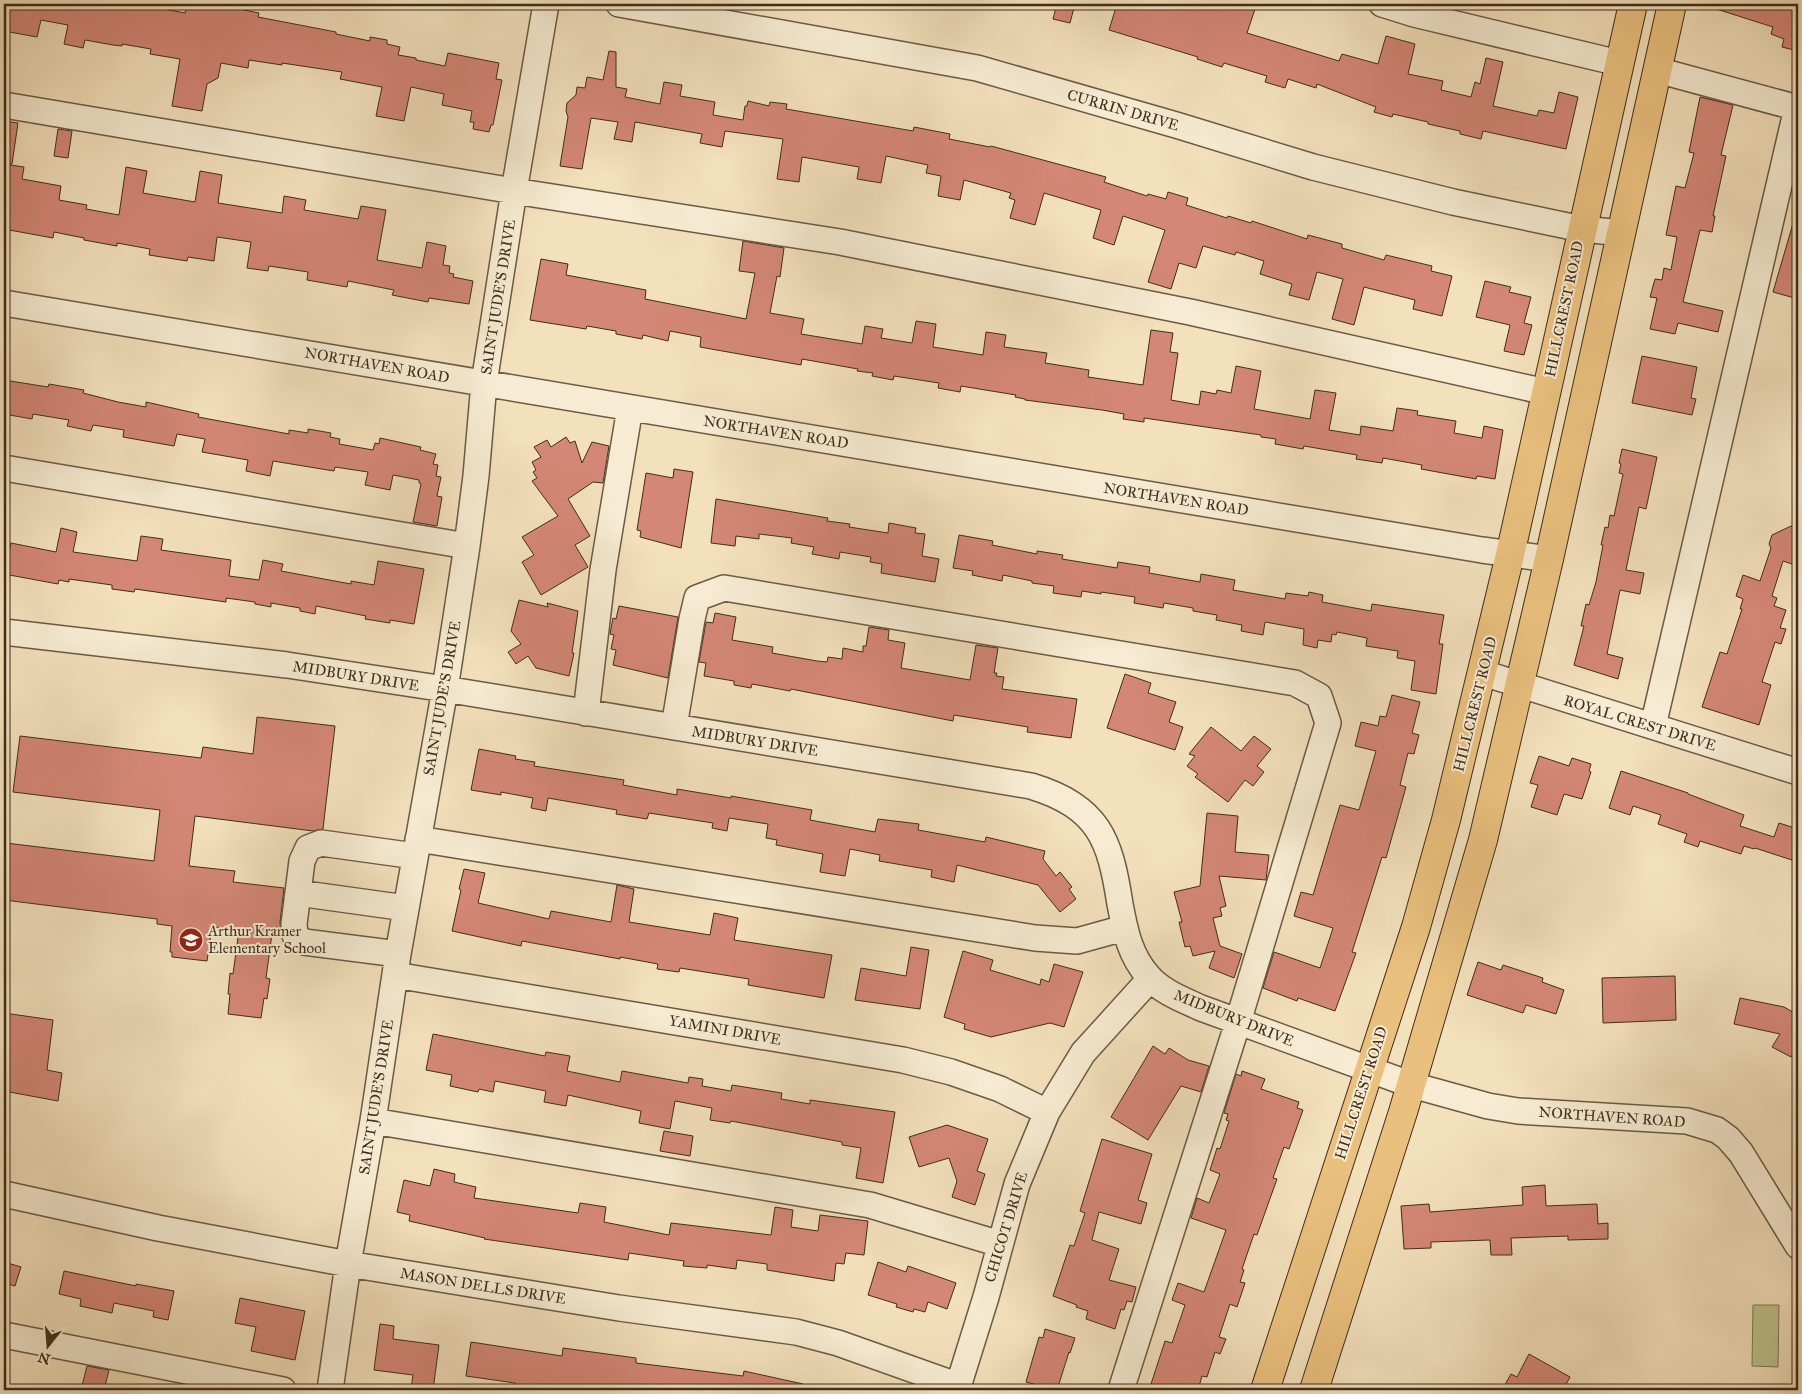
<svg xmlns="http://www.w3.org/2000/svg" width="1802" height="1394" font-family="'IM FELL Great Primer',serif">
  <rect width="100%" height="100%" fill="#f3e1bc"/>
  <filter id="stains"><feTurbulence type="fractalNoise" baseFrequency=".004" numOctaves="4"/><feColorMatrix values="0 0 0 0 .2 0 0 0 0 .09 0 0 0 0 .02 0 0 0 .5 -.17"/></filter>
  <radialGradient id="worn" r=".72"><stop offset=".6" stop-color="#630" stop-opacity="0"/><stop offset="1" stop-color="#630" stop-opacity=".3"/></radialGradient>
  <path fill="#bfc28e" stroke="#7f7855" d="M1753 1305H1779L1778 1367 1752 1366Z"/>
  <path fill="#d48776" stroke="#3f2d1c" d="M4 4H138L185 13 187 4H214L259 13 258 17 336 32V34L370 41V37L387 40V44L400 47 398 55 416 58V60L445 66 448 53 499 63 496 79 502 80 493 125H491L489 132 473 129 474 122H470L472 111 442 105 444 94 411 87 404 121 376 116 382 87 340 79 342 72 282 63V65L249 60 248 68 221 63 218 78 207 84 202 111 172 106 180 59 150 54 151 49 122 44V46L113 45 85 40 83 48 64 44 68 25 41 20 37 37 4 31Z
    M1057 4H1075L1070 23 1053 19Z
    M1117 4H1239L1255 9 1247 33 1339 61 1342 54 1378 64 1386 36 1415 44 1408 74 1443 81 1441 90 1471 97 1475 82 1480 84 1486 58 1503 62 1493 106 1537 116 1539 110 1554 113 1559 92 1578 97 1566 149 1483 131 1481 139 1460 134V131L1428 124V122L1393 114 1392 117 1374 112 1376 107 1317 84 1316 88 1288 79 1285 88 1265 82 1267 76 1224 63 1222 67 1197 59 1198 57 1109 30Z
    M1711 4H1798V51L1782 47 1784 39 1771 34 1773 27 1710 7Z
    M609 51 616 52V87L627 89 625 97 660 104 664 82 682 85 680 96 715 102 713 115 743 120 745 106H747L748 101 769 106 770 102 787 104 786 109 913 131 914 127 950 134 949 139 990 147 991 146 1106 177 1104 182 1147 196 1148 194 1166 199 1168 192 1188 198 1186 205 1227 218 1228 216 1251 223 1252 221 1307 239 1308 235 1342 244V248L1384 260 1386 255 1432 266 1431 271 1452 276 1442 316 1413 309 1415 300 1364 287 1354 325 1332 319 1343 279 1317 272 1309 300 1289 295 1292 284 1260 274 1264 261 1236 252 1235 255 1203 246 1196 268 1179 263 1171 289 1148 282 1165 230 1123 216 1114 245 1093 238 1101 210 1044 193 1035 225 1010 218 1015 200 1009 198 1011 193 964 180 960 200 938 196 941 176 926 173 928 165 886 156 881 183 857 179 859 167 802 157 799 182 777 179 783 139 725 131 722 147 700 143 702 134 635 122 632 142 614 139 618 122 591 118 582 169 560 166 568 117 566 111 567 103 576 95 577 87 585 88 587 77 603 80Z
    M1700 97 1733 105 1721 155 1726 156 1713 216H1715L1712 232 1700 230 1683 302 1723 311 1718 332 1678 323 1675 334 1650 329 1657 298 1650 297 1655 279 1662 280 1664 268 1671 270 1677 237 1666 235 1676 186 1685 188 1694 153 1689 152Z
    M4 121 18 123 12 164H4Z
    M58 129 72 131 68 158 54 156Z
    M4 164 24 167 22 179 61 186 59 200 87 205 86 209 119 215 126 167 147 171 143 193 195 202 200 171 222 175 218 203 282 213 284 196 306 200 304 210 358 219 361 206 386 210 377 260 422 268 427 242 446 246 443 265 450 266 449 273 454 274 453 277 473 281 469 304 429 298 428 302 392 295 394 290 348 281 347 287 307 280 308 272 269 266 268 271 247 268 251 242 217 237 214 261 188 257 187 261 149 255 150 249 117 243V246L84 240V238L54 232 53 238 4 229Z
    M1794 220 1798 221V299L1773 292Z
    M743 241 784 248 780 277 777 276 770 313 804 319 801 334 862 344 865 326 883 329 881 338 912 343 916 321 936 324 933 347 983 355 986 332 1006 335 1004 347 1047 353 1045 363 1089 370 1088 377 1143 385 1151 330 1173 333 1170 352 1178 353 1171 400 1199 405 1201 391 1216 394 1217 390 1231 393 1236 366 1261 371 1254 409 1310 419 1315 390 1336 393 1329 430 1360 435 1361 426 1393 431 1397 408 1418 411 1417 415 1456 421 1454 433 1482 438 1484 426 1503 430 1495 479 1477 476 1476 479 1421 469 1422 465 1383 458 1382 463 1356 459 1357 455 1304 446 1303 449 1275 444 1276 439 1261 437V435L1144 418V422L1123 419 1124 414 1102 410 1025 400V399L1015 397 1016 395 961 386 960 392 938 388 939 383 894 376 893 380 872 376 873 373 857 371 858 369 802 359 801 365 700 347 701 337 670 331 668 341 643 335 642 339 616 334V331L587 326 586 329 530 320 541 259 568 264 566 275 646 290 645 299 746 319 755 273 739 271Z
    M1485 281 1511 287 1509 292 1531 297 1524 323 1532 325 1524 355 1504 351 1510 325 1476 317Z
    M1642 356 1697 367 1691 398 1696 399 1692 415 1632 403Z
    M4 380 48 387 49 384 84 390 83 393 118 402 146 407V402L199 414 198 417 289 434V430L308 433V429L331 433 330 437 340 439 339 444 373 450 375 443 379 444 380 438 421 447 420 450 436 454 433 464 438 465 436 476 441 477 437 496 442 497 437 526 413 522 421 484 419 483V480L393 475 390 490 365 485 368 472 335 467 334 471 273 461 270 476 246 471 248 460 202 452 205 439 177 434 174 446 123 437 124 430 93 425 91 431 67 426 69 420 33 414 32 419 4 414Z
    M566 437 570 443 575 441 582 463 592 442 609 446 603 483 593 482 568 499 590 536 575 545 588 567 541 595 522 562 534 555 522 537 558 516 532 481 537 478 533 472 536 470 532 462 541 457 534 447 547 440 551 447Z
    M1622 449 1657 457 1646 509 1639 507 1626 570 1644 573 1640 594 1620 590 1607 654 1623 658 1618 679 1574 665 1584 626H1581L1586 604 1589 605 1596 582 1603 545H1601L1605 527 1608 528 1610 515 1614 516 1623 474 1619 473 1621 464 1619 463Z
    M674 469 693 472 681 548 640 537 641 531 637 530 646 473 673 478Z
    M716 499 828 518 827 521 850 524 849 527 888 533 889 523 916 528 915 533 925 534 922 556 939 559 935 582 881 573 882 564 870 562 871 557 840 552 839 559 812 554 814 547 791 543 792 538 759 534V539L736 536 735 546 711 543Z
    M1791 526 1798 529V566L1783 561 1772 596 1777 598 1774 606 1786 610 1780 628 1786 629 1781 644 1775 642 1762 682 1771 685 1759 725 1702 707 1720 652 1727 654 1742 609H1740L1743 599 1736 596 1743 575 1760 581 1771 548 1769 544 1772 535Z
    M61 528 77 532 73 552 137 561 141 536 163 539 161 550 231 560 229 576 259 580 263 560 283 564 281 571 351 584V581L374 585 378 561 424 569 414 624 390 620V623L365 619 366 616 316 606 315 614 300 611V608L271 603V607L255 604V602L226 598V602L135 589 134 592 112 589V585L69 579V582L59 580 58 584 4 574 11 543 56 552Z
    M959 535 993 541 992 545 1037 554V551L1063 555 1062 559 1117 568 1118 562 1150 567 1149 573 1200 582 1201 574 1235 580 1233 590 1285 599 1286 593 1308 596 1309 592 1323 595 1322 602 1371 611 1372 604 1444 615 1439 644H1443L1436 694 1411 690 1415 661 1397 658 1398 651 1366 646 1367 638 1337 632 1336 635 1332 634 1331 642 1318 640 1317 648 1303 645 1304 629 1265 622 1263 635 1241 631 1242 625 1216 620 1217 615 1193 611V608L1164 603 1163 608 1134 603 1135 597 1101 592V594L1082 591 1081 597 1053 593 1054 586 1032 583V581L1003 575 1002 581 972 575 973 571 953 568Z
    M519 600 548 607 547 603 578 611 572 653H574L569 676 536 668 528 656 516 664 508 652 521 644 511 631Z
    M619 606 678 617 668 678 613 665 616 650 611 649 614 635 610 634 613 618 616 619Z
    M715 613 736 617 732 640 773 647 772 653 817 661 827 662 828 657 842 659 843 648 863 652V646H866L869 627 889 630 888 640 905 643 901 668 970 680 976 645 998 648 994 673H997L996 676 1004 677 1002 689 1077 699 1071 738 1027 732 1028 727 954 715 953 721 791 689 790 691 752 684 751 688 734 685V681L704 676 706 663 699 662 706 622 713 623Z
    M1125 674 1151 683 1148 693 1176 702 1169 722 1183 727 1175 750 1107 728Z
    M1392 695 1420 702 1412 733 1419 735 1414 754 1408 753 1400 785 1406 787 1386 858 1382 857 1352 952 1356 953 1335 1011 1298 998 1297 1001 1263 988 1274 952 1320 968 1333 928 1294 916 1301 892 1313 895 1340 805 1359 810 1376 751 1355 746 1361 722 1378 726 1380 716 1386 717Z
    M257 717 335 726 323 829 313 831 195 816 189 866 235 871 233 882 284 888 280 922 281 935 272 934 266 978 270 979 267 999 264 998 261 1018 228 1014 230 994H228L230 973 233 974 239 930 212 927 207 961 172 957V952H170L172 926 157 924V919L4 900V862L6 843 154 861 160 810 13 792 20 736 201 758 203 747 253 754Z
    M1211 727 1241 751 1254 736 1271 749 1257 766 1264 772 1253 786 1245 780 1228 802 1195 777 1198 774 1187 766 1195 756 1189 754Z
    M479 749 516 756 515 759 535 762 534 766 624 780 623 785 677 795V789L731 798V796L812 810 810 820 875 832 878 819 919 824 918 830 985 842 986 837 1045 851 1043 859 1056 876 1060 872 1072 887 1069 889 1076 899 1060 912 1038 885 957 865 954 882 931 877 932 870 879 861 880 855 850 849 845 876 820 872 823 854 776 845 777 840 766 838 768 824 729 818 727 831 712 828 713 823 649 813 647 819 616 814 617 810 548 798 546 811 531 808 533 798 501 792V795L471 790Z
    M1539 756 1569 766 1572 758 1591 764 1589 771 1591 772 1582 799 1564 794 1557 815 1531 807 1538 785 1530 783Z
    M1621 771 1688 793V794L1744 815 1740 826 1774 837 1779 823 1798 829V862L1755 848 1754 849 1744 846 1741 854 1700 841 1698 847 1684 842 1687 834 1658 824 1661 815 1633 806 1630 815 1609 808Z
    M1207 813 1238 816 1235 852 1269 855 1266 880 1219 876 1226 906 1220 908 1222 916 1213 918 1220 946 1242 954 1234 978 1209 968 1215 951 1193 956 1190 946 1185 947 1179 922H1182L1174 892 1200 886Z
    M464 869 485 873 478 903 549 919 551 911 611 922 617 885 634 889 629 922 710 935 714 913 738 918 734 940 832 955 824 998 748 985 749 979 680 968 679 972 657 969 658 964 620 957V959L522 941 521 946 452 931 461 890 459 889Z
    M911 947 929 950 920 1009 855 1000 861 968 906 976Z
    M963 951 993 960 990 970 1040 985 1041 979 1049 982 1054 964 1083 972 1064 1027 1050 1023 991 1037 964 1029 965 1024 944 1017Z
    M1478 962 1501 970 1503 965 1543 978 1542 982 1564 990 1556 1014 1526 1005 1523 1013 1467 995Z
    M1675 976 1676 1020 1603 1023 1602 978Z
    M1740 998 1784 1007 1798 1015V1058L1792 1055 1791 1057 1772 1047 1780 1034 1734 1024Z
    M4 1013 53 1020 47 1070 62 1073 58 1101 4 1091Z
    M433 1034 545 1056 546 1052 570 1056 567 1071 620 1082 622 1071 688 1083 689 1077 703 1079 702 1086 731 1091 732 1085 782 1093 781 1099 810 1104V1100L895 1112 883 1183 856 1178 861 1148 842 1145V1142L731 1121 730 1123 710 1120 712 1108 675 1101 670 1129 639 1123 641 1111 568 1095 566 1106 544 1102 546 1091 495 1081 493 1092 479 1089 478 1092 450 1086 452 1075 426 1070Z
    M1153 1046 1165 1054 1169 1048 1188 1060 1209 1066 1201 1092 1181 1086 1148 1140 1111 1117Z
    M1242 1071 1265 1079 1261 1089 1299 1102 1297 1108 1303 1110 1289 1149 1284 1147 1273 1178 1277 1179 1257 1235 1254 1234 1242 1269 1244 1270 1240 1282 1245 1283 1237 1307 1230 1304 1219 1337 1226 1339 1220 1354 1215 1352 1207 1377 1202 1376 1198 1390H1170L1151 1384 1165 1341 1172 1343 1185 1305 1172 1300 1178 1283 1204 1292 1226 1230 1191 1218 1197 1198 1209 1203 1220 1174 1210 1170 1217 1148 1220 1149 1229 1121 1226 1120 1228 1114 1224 1113 1236 1074 1241 1076Z
    M947 1125 988 1139 977 1171 985 1174 975 1205 952 1197 957 1181 949 1158 919 1167 909 1137Z
    M664 1131 693 1136 690 1156 660 1151Z
    M1102 1139 1152 1154 1138 1200 1147 1203 1141 1224 1099 1212 1092 1240 1119 1249 1109 1280 1136 1287 1132 1302 1127 1301 1124 1310 1121 1309 1115 1329 1086 1319 1088 1311 1076 1307 1077 1305 1053 1296 1070 1245 1074 1246 1085 1213 1080 1211Z
    M434 1169 455 1174 454 1182 476 1187 474 1198 578 1213 580 1203 606 1207 604 1222 669 1235 671 1223 771 1235 775 1207 793 1210 791 1227 818 1231 820 1215 868 1221 864 1255 846 1253 844 1264 836 1263 834 1281 767 1270V1264L737 1260 736 1269 707 1265V1268L683 1266 684 1261 629 1253 628 1260 484 1239 485 1238 409 1221 410 1215 397 1212 404 1180 430 1186Z
    M1545 1185 1546 1206 1597 1204 1598 1224 1608 1223V1239L1568 1240V1236L1511 1238 1512 1255H1491L1490 1240 1431 1242V1248L1404 1249 1401 1206 1429 1204 1430 1212 1523 1205 1522 1187Z
    M4 1262 21 1267 15 1286 4 1283Z
    M878 1262 906 1272 908 1266 956 1283 947 1309 928 1302 925 1312 914 1309 913 1312 896 1307 897 1304 868 1295Z
    M64 1271 136 1286V1284L174 1291 168 1320 153 1317 154 1311 114 1303 112 1313 80 1306 81 1299 59 1294Z
    M240 1298 305 1311 295 1360 251 1351 256 1327 235 1323Z
    M380 1324 394 1326 393 1339 439 1345 433 1390 411 1389 413 1375 374 1370Z
    M1045 1329 1075 1338 1070 1353 1069 1352 1057 1390 1026 1382 1039 1337 1043 1338Z
    M471 1342 562 1356 563 1348 636 1358V1363L743 1376 744 1371 803 1384 802 1390H514L515 1383 466 1376Z
    M1529 1354 1570 1377 1563 1390H1502L1511 1374 1517 1377Z
    M87 1366 109 1370 104 1390H81Z"/>
  <g fill="none" stroke-linecap="round" stroke-linejoin="round">
    <defs>
      <path id="minor" d="M619 4 977 68 1176 125 1313 167 1453 202 1582 229 1622 233
        M1382 4 1414 14 1619 63
        M1657 70 1798 108
        M4 105 514 191 840 242 1190 312 1546 392
        M4 303 1482 550 1549 559
        M4 468 467 546
        M4 632 287 665 445 689 1031 786C1099 807 1110 839 1120 904 1125 931 1130 956 1149 977 1162 992 1184 1000 1201 1008L1412 1085 1488 1106 1518 1111 1687 1121 1717 1130 1728 1138 1741 1153 1798 1246
        M1483 673 1798 772
        M586 713 603 570 630 408
        M1653 726 1797 108
        M674 727 692 619 697 598 724 588 1295 683 1319 696 1328 723 1238 1022 1121 1390
        M418 839 1035 938 1077 941 1124 928
        M298 893 406 908
        M398 954 304 942 295 935 294 924 302 861 308 848 321 843 415 856
        M395 975 903 1060 951 1072 1000 1089 1047 1112
        M373 1121 870 1205 1000 1244
        M4 1194 158 1228 348 1264 619 1308 796 1332 838 1343 959 1386
        M4 1335 283 1390
        M330 1390 348 1264 373 1121 398 954 445 689 467 546 476 476 484 383 514 191 546 4
        M957 1390 986 1297 1017 1184 1047 1112 1083 1053 1150 979"/>
      <path id="major" d="M1265 1390 1416 927 1446 820 1510 555 1633 4
        M1314 1390 1403 1112 1483 840 1549 559 1672 4"/>
    </defs>
    <use href="#minor" stroke="#6c5a44" stroke-width="28"/>
    <use href="#major" stroke="#3f2d1c" stroke-width="30"/>
    <use href="#minor" stroke="#f7ecd3" stroke-width="25"/>
    <use href="#major" stroke="#eac07e" stroke-width="28"/>
  </g>
  <defs>
    <symbol id="school-disc" viewBox="-11 -11 22 22"><circle r="9.5" fill="#8f2418" stroke="#f7ecd3"/><path d="M0-5L7-2L0 1L-7-2ZM-4 1L0 2.5L4 1V4Q0 6-4 4Z" fill="#fff"/></symbol>
  </defs>
  <g fill-rule="evenodd">
    <use href="#school-disc" x="177" y="926" width="28" height="28"/>
  </g>
  <g text-anchor="middle" dominant-baseline="central" stroke-width="4" stroke-linejoin="round" paint-order="stroke">
    <g font-size="15" fill="#3f2d1c" stroke="#f7ecd3">
      <text transform="translate(1123 110) rotate(16)">CURRIN DRIVE</text>
      <text transform="translate(498 297) rotate(-81)">SAINT JUDE'S DRIVE</text>
      <text transform="translate(1564 309) rotate(-78)">HILLCREST ROAD</text>
      <text transform="translate(377 365) rotate(10)">NORTHAVEN ROAD</text>
      <text transform="translate(776 432) rotate(9)">NORTHAVEN ROAD</text>
      <text transform="translate(1176 499) rotate(9)">NORTHAVEN ROAD</text>
      <text transform="translate(356 676) rotate(9)">MIDBURY DRIVE</text>
      <text transform="translate(442 698) rotate(-80)">SAINT JUDE'S DRIVE</text>
      <text transform="translate(1475 704) rotate(-76)">HILLCREST ROAD</text>
      <text transform="translate(1640 723) rotate(17)">ROYAL CREST DRIVE</text>
      <text transform="translate(755 741) rotate(9)">MIDBURY DRIVE</text>
      <text transform="translate(1234 1018) rotate(22)">MIDBURY DRIVE</text>
      <text transform="translate(725 1030) rotate(10)">YAMINI DRIVE</text>
      <text transform="translate(1361 1093) rotate(-72)">HILLCREST ROAD</text>
      <text transform="translate(376 1097) rotate(-81)">SAINT JUDE'S DRIVE</text>
      <text transform="translate(1612 1117) rotate(4)">NORTHAVEN ROAD</text>
      <text transform="translate(1006 1227) rotate(-73)">CHICOT DRIVE</text>
      <text transform="translate(483 1286) rotate(9)">MASON DELLS DRIVE</text>
    </g>
    <g font-size="15" fill="#3f2d1c" stroke="#f7ecd3" text-anchor="start">
      <text x="208" y="931">Arthur Kramer<tspan x="208" dy="17">Elementary School</tspan></text>
    </g>
  </g>
  <rect width="1802" height="1394" fill="none" stroke="#f3e1bc" stroke-width="20"/>
  <rect x="5" y="5" width="1792" height="1384" fill="none" stroke="#3f2d1c" stroke-width="2.5"/>
  <rect x="10" y="10" width="1782" height="1374" fill="none" stroke="#3f2d1c"/>
  <g transform="translate(48 1346) rotate(197)" stroke="#f7ecd3" stroke-width="4" paint-order="stroke">
  <path d="M0-4L9 19L0 12L-9 19Z" fill="#3f2d1c"/>
  <text y="-8" font-size="14" font-weight="bold" text-anchor="middle" fill="#3f2d1c">N</text>
  </g>
  <rect width="100%" height="100%" filter="url(#stains)"/>
  <rect width="100%" height="100%" fill="url(#worn)"/>
</svg>
